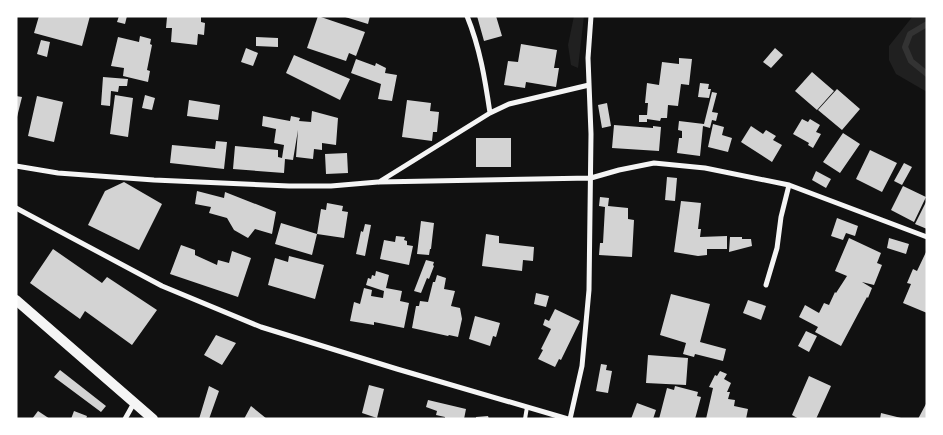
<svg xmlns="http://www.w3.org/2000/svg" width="943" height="435" font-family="'Titillium Web',sans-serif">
  <rect width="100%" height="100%" fill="#111"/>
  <path fill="#202020" d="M574 16H584L578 68 571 65 568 45Z
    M913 16H927V92L896 74 889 60V46Z"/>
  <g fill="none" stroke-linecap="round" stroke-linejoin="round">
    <path stroke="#333" stroke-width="6" d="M927 24 910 34 905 47 911 61 927 74"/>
  </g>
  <path fill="#d3d3d3" d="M39 16H90L82 46 34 33Z
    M119 16H127L125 24 117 22Z
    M172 16H201V22L205 23 204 35 198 34 197 45 171 42 172 28H166L167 17Z
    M318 16 365 32 356 56 349 53 346 61 307 48Z
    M342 16H370L368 24Z
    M477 16H496L502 36 484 41Z
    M140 36 151 39 150 44 152 45 147 70 150 71 148 82 123 76 124 68 111 66 118 37 139 42Z
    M256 37 278 38V47L256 46Z
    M41 40 50 42 47 57 37 54Z
    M521 44 557 50 554 68H559L556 87 526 82 525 88 504 85 508 61 518 62Z
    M246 48 258 53 253 66 241 62Z
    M775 48 783 55 771 68 763 62Z
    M294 55 350 79 340 100 286 73Z
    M679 58 692 59 689 85 681 84 678 106 668 105 667 118H661L660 121 647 119V122H639V115H647L648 103H645L647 83 659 85 662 62 679 64Z
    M356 59 375 66 376 63 386 68 385 73 397 75 392 101 378 99 381 84 351 73Z
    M812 72 834 91 817 110 795 91Z
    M103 77 128 79 127 86H119L118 92 111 91 110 106 101 105Z
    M700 83 709 84 708 89H711L709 98 698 97Z
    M837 89 860 109 842 130 818 110Z
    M712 92 717 93 712 112 718 113 716 121 712 120 710 128 703 126 700 156 677 153 679 138H682V131L678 130 679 121 704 124Z
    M115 95 133 98 128 137 110 134Z
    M145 95 155 98 152 110 142 108Z
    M16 96 22 97 17 117H16Z
    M37 96 63 102 54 142 28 136Z
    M189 100 220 105 218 120 187 116Z
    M407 100 431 103 430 111 439 112 437 132H433L432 141 402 137Z
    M607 103 611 126 602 128 598 105Z
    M312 111 338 118 336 145 322 143V150L314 149 313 159 296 157 298 130 293 160 285 159 284 173 233 169 235 146 278 150V157L282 158 284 145 274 143 276 129 262 126 263 116 290 121 291 116 300 118 299 121 311 122Z
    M802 119 808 122 810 119 820 125 816 132 821 134 813 148 808 145 809 143 793 134Z
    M713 124 724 127 722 135 732 138 728 152 708 147Z
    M614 125 653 128V126L661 127 659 151 612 148Z
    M751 126 763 134 766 130 776 136 773 140 782 145 772 162 741 142Z
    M843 133 860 144 840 173 823 162Z
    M476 138H511V167H476Z
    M216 141 227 142 224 169 170 163 172 145 215 149Z
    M870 150 897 163 882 192 856 179Z
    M347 153 348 173 326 174 325 154Z
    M904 163 912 167 902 185 894 181Z
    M816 171 831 179 826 188 812 180Z
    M667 177 677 178 675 201 665 200Z
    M124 182 162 204 139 250 88 225 105 191Z
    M903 186 926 197 914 222 891 210Z
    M197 191 224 198 225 192 276 212 272 234 255 229 248 238 234 230 227 218 209 213 211 207 195 204Z
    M600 197 609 198 608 206 628 208V219L634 220 632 257 599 255 600 243H603L605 207 599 206Z
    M927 200V229L915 224Z
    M681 201 701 203 698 229H701L700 237 727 236V249H707V255L698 256 674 252Z
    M327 203 343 206 342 211 348 212 344 238 317 234 321 209 326 210Z
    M837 218 858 226 855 236 846 233 843 240 831 236Z
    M421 221 434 223 431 249H430L429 255 417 254Z
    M281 223 317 234 312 255 275 244Z
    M365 224 371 225 365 256 356 254 361 231 363 232Z
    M486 234 499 236V243L534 247 533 261 523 260 522 271 482 266Z
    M396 236 405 237 404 240 407 241V245L413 246 409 265 380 259 384 240 395 242Z
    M730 237H742V239H751L752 246 729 252Z
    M849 238 881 253 877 263 882 265 874 285 862 282 872 288 868 298 867 297 841 346 815 332 818 327 799 317 805 305 819 313 824 303 829 305 835 292 836 293 847 276 835 271Z
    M889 238 909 244 906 254 887 248Z
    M181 245 195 250V255L217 265 218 260 229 263 232 251 251 258 238 297 170 274Z
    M53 249 102 283 107 277 157 310 132 345 85 311 80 319 30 283Z
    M927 250V313L903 303 911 284 907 283 913 269 917 271Z
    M289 256 324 265 315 299 268 285 275 258 288 262Z
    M426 260 434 262 433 265 434 266 429 279 427 278 421 293 414 291Z
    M376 271 389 275 386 288 402 291 400 301 409 303 404 328 374 322V325L350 321 354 302 360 304 364 288 372 290 371 296 383 298 384 291 366 285 368 278 371 279 372 275 375 276Z
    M437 275 446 278 444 289 455 291 451 306 460 308 462 319 458 337 449 335 448 336 412 328 416 306H419L420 301 428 302 433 282H435Z
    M536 293 549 296 546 307 534 304Z
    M671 294 710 304 700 342 726 349 723 361 695 354 694 357 683 354 686 343 660 335Z
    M748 300 766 306 761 320 743 313Z
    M555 309 580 321 561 360 559 359 555 367 538 359 543 350 541 349 551 329 543 325 545 319 549 321Z
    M475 316 500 323 496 337 493 336 490 346 469 339Z
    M806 331 817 336 809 352 798 346Z
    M216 335 236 343 222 365 204 355Z
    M648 355 688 358 686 385 646 383Z
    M601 364 607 365 606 370 612 371 608 393 596 391Z
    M60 370 106 406 101 412 54 377Z
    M720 371 727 374 724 379 731 383 727 392H730L728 399 735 400 734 406 748 409 746 419H706L713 388 709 387 715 375 717 376Z
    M809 376 831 386 816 419H799L792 415Z
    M369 385 384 389 377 418 362 413Z
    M209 386 219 391 209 419H199Z
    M675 386 698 392 697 396 701 397 695 419H659L667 388 674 390Z
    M428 400 466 409 464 419H445V417L436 415 437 411 426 407Z
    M927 402V419H918Z
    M637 403 656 410 653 419H631Z
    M251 406 267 419H244Z
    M38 411 50 419H32Z
    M74 411 87 416 86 419H71Z
    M881 413 901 418V419H880Z
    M488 416 489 419H476V417Z"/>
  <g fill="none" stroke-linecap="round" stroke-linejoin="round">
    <path stroke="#f5f5f5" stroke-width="4" d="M525 419 527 407"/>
    <path stroke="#f5f5f5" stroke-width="5" d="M467 16C480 48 485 79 490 113
      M16 166 58 173 154 180 289 186H331L378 182 591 178 619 170 654 163 705 168 789 185 927 237
      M379 182 490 113 509 104 589 85
      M16 208 162 286 261 327 397 369 568 419
      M766 285 777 248 781 217 789 185
      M125 419 134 403
      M570 419 582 366 589 290 591 134 588 58 591 16"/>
    <path stroke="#f5f5f5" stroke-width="10" d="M16 300 153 419"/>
  </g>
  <rect width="943" height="435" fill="none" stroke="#ffffff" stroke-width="35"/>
</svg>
